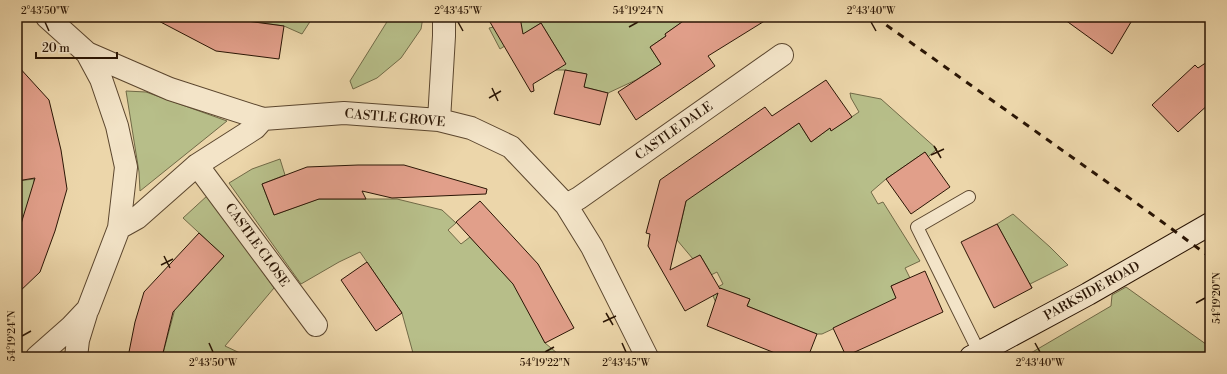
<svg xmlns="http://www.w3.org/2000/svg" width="1227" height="374" font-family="'Libre Bodoni',serif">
  <rect width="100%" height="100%" fill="#ecd6aa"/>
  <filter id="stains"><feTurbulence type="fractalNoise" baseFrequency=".005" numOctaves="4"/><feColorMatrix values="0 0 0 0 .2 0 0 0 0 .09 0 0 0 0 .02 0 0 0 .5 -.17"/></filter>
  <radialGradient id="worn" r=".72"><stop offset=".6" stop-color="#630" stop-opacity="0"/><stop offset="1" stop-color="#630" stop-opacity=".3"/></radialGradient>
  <path fill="#b7be89" stroke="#716a47" d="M227 17H313L302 34 284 26 233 19Z
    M390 17H423L421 29 401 58 377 78 353 89 350 81Z
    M520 17H711L700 23 684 21 665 34 666 36 650 47 661 64 636 80 608 93 584 87 586 74 565 70H556L563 59 541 23 500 49 489 28 509 24Z
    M126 91 146 92 227 121 140 191 139 172Z
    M850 93 881 99 937 149 928 157 925 152 886 179 871 192 878 204 883 202 920 261 905 268 910 278 891 286 897 299 822 334H817L747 306 750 299 733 293 716 303 711 291 723 284 717 272 703 279 709 270 700 255 693 259 677 240 687 197 706 187 799 123 811 142 830 128 832 130 859 112 851 98Z
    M280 159 285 175 262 184 274 215 318 199H397L442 210 456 223 448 230 461 244 470 237 517 288 545 343 557 353 555 357H407L413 353 402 313 360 252 339 262 301 284 229 183 252 169Z
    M17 175 18 181 34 179V189L17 239Z
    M208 195 274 288 225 346 240 353 243 357H162L176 305 187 297 224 256 183 218Z
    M1013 214 1050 247 1068 265 1030 284 1032 288 997 224Z
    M1126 287 1210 347V357H1024L1111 306 1112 295Z"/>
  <path fill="#e19f8a" stroke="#2b1605" d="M151 17H217L284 26 279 59 216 51Z
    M487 17H520L523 34 541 23 566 64 533 84 534 91 531 92Z
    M689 17H771L708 56 715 66 636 120 618 92 661 64 650 47 666 36 665 34Z
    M1061 17H1134L1112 54Z
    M1210 60V103L1178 132 1152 105 1195 65 1198 68Z
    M17 65 49 100 61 150 67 189 55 231 40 272 17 294V237L35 178 17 181Z
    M565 70 587 74 584 87 608 93 600 125 554 114Z
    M826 80 852 117 831 131 830 128 811 142 799 123 686 201 670 270 700 255 720 289V288L750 299 747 306 817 334 808 357H785L707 326 718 293 685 311 648 246 650 234 646 233 660 180 765 107 772 116Z
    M925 152 950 187 911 214 886 179Z
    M358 165H404L487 189 486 194 392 198 362 191 366 199H319L274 215 262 184 307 167Z
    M480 201 538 264 574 328 545 343 513 284 456 222Z
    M997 224 1032 288 994 308 961 242Z
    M199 233 224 256 173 312 162 357H128L135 322 144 292Z
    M367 262 402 313 376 331 341 280Z
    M925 271 943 312 846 356 833 328 896 298 891 286Z"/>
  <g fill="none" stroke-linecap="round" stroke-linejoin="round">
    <defs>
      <path id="lane" d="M969 197 917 227 979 352"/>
      <path id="street" d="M47 17 87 53 170 89 263 119 344 113 439 120 471 128 511 147 566 205 592 247 647 357
        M439 120 444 36V17
        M197 165 316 325
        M566 205 579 198 782 55
        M119 228 137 218 197 165 255 128 263 119
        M37 357 71 327 88 309 119 228 126 167 117 126 101 79 87 53
        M76 357 78 340 86 314"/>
      <path id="secondary" d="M971 357 1088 294 1210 224"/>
    </defs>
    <use href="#lane" stroke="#5b462e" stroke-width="14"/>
    <use href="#street" stroke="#5b462e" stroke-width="24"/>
    <use href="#secondary" stroke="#2b1605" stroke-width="24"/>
    <use href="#lane" stroke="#f3e4c8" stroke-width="12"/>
    <use href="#street" stroke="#f3e4c8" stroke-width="22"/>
    <use href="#secondary" stroke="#f3e4c8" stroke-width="22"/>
    <path stroke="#2b1605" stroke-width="3" stroke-dasharray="7 7" stroke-linecap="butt" d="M875 17 1135 202 1210 257"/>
  </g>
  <path fill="none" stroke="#2b1605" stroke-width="1.5" d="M45 22 49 31M458 22 463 31M871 22 876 31M629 27 638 22M492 88 498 101M489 98 501 91M934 146 941 158M931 155 944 149M164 256 170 268M161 265 173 259M1196 303 1205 298M606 313 613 325M603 322 616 316M22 336 31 331M209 343 213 352M622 343 626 352M1035 343 1040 352M545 352 554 347"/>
  <g text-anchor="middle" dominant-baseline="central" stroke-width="3.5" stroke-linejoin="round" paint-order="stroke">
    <g font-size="13" fill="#2b1605" stroke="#f3e4c8">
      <text transform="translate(395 118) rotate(5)">CASTLE GROVE</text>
      <text transform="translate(674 131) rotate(-35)">CASTLE DALE</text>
      <text transform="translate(257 245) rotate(54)">CASTLE CLOSE</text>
      <text transform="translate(1092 291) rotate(-29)">PARKSIDE ROAD</text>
    </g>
  </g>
  <rect width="1227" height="374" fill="none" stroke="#ecd6aa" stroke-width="44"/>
  <path d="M36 52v6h81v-6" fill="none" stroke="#2b1605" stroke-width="2"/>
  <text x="42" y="52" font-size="12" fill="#2b1605" stroke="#f3e4c8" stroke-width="3" paint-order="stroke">20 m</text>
  <rect x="22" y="22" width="1183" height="330" fill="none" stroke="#2b1605" stroke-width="1.5"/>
  <g font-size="10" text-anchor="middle" fill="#2b1605">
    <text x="45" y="14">2°43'50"W</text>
    <text x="458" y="14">2°43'45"W</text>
    <text x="638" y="14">54°19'24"N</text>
    <text x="871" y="14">2°43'40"W</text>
    <text transform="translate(1216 298) rotate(-90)" y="4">54°19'20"N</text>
    <text transform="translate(11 336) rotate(-90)" y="4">54°19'24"N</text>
    <text x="213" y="366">2°43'50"W</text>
    <text x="545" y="366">54°19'22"N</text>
    <text x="626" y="366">2°43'45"W</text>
    <text x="1040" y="366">2°43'40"W</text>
  </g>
  <rect width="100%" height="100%" filter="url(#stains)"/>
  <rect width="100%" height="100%" fill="url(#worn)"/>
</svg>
